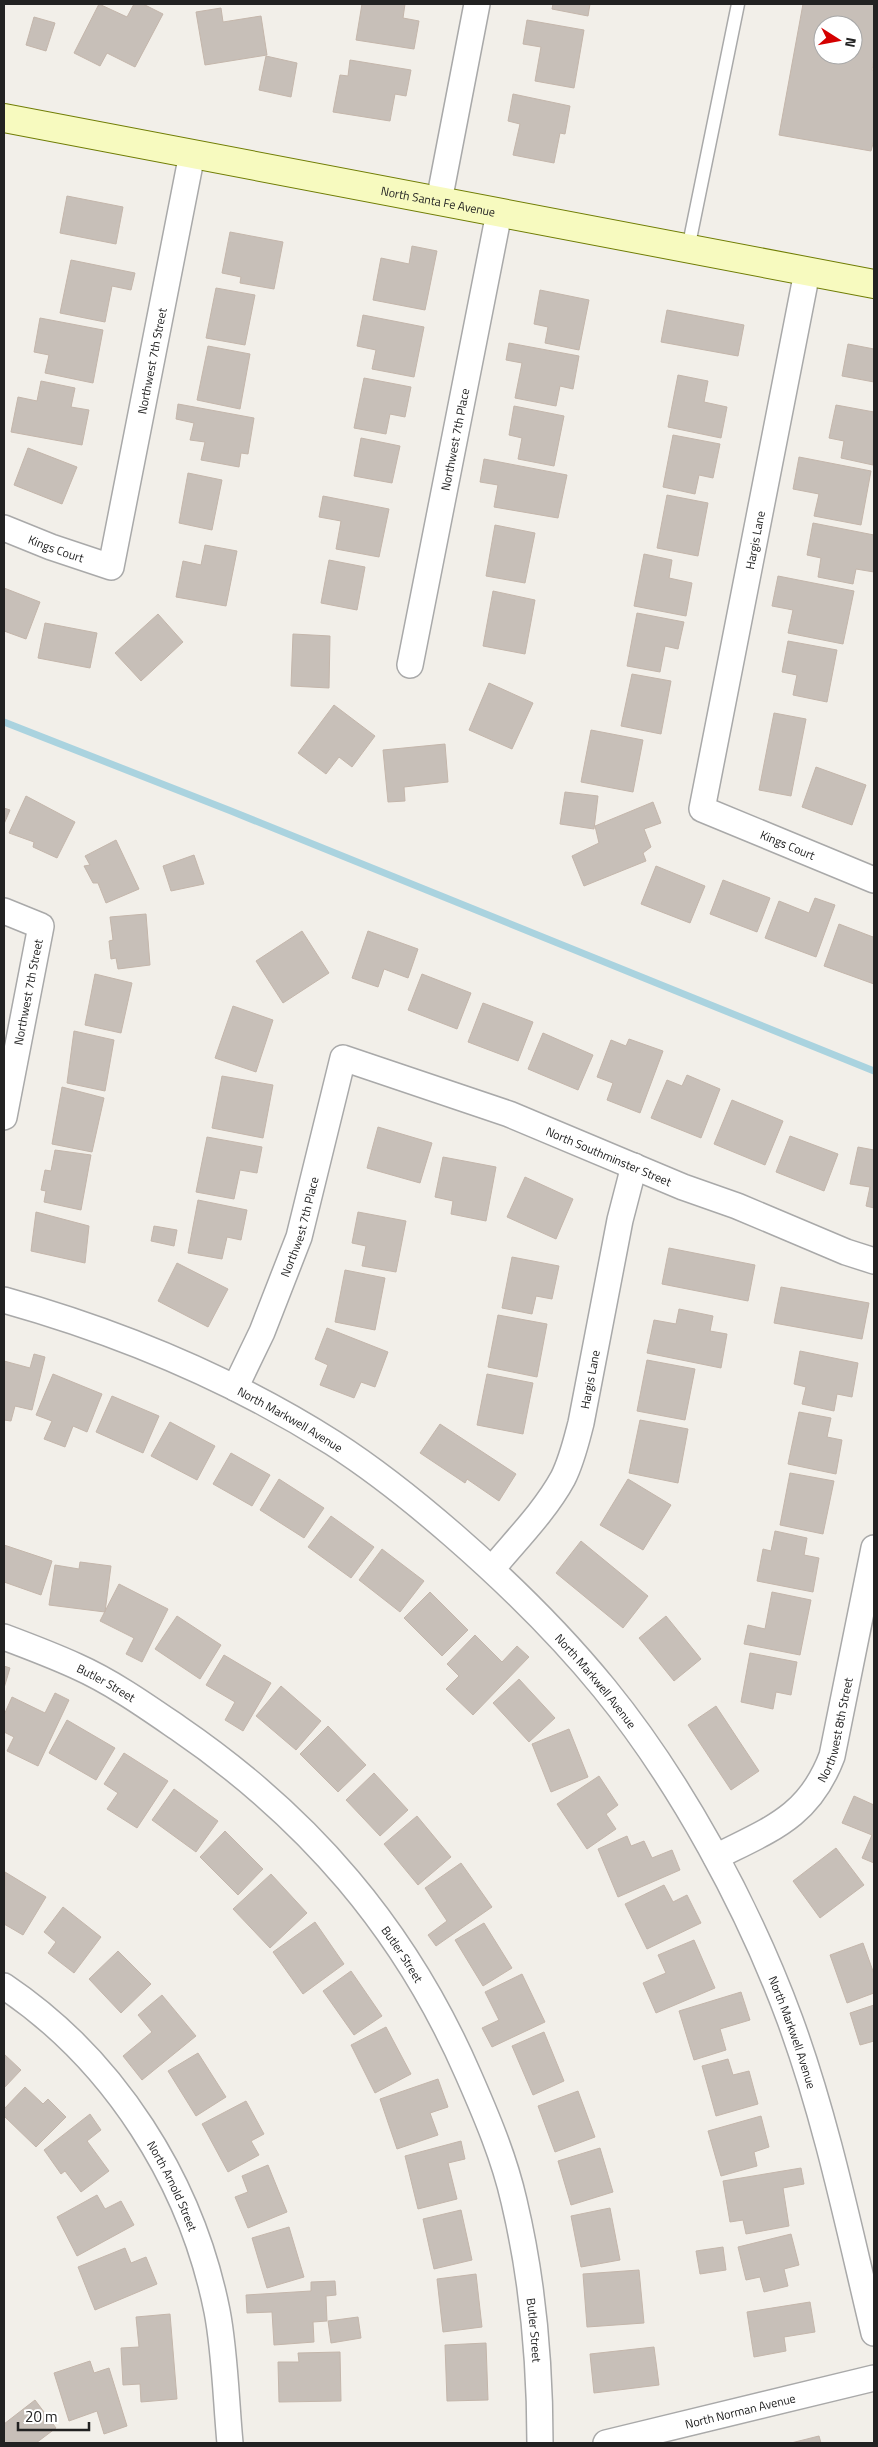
<svg xmlns="http://www.w3.org/2000/svg" width="878" height="2447" font-family="'Titillium Web',sans-serif">
  <rect width="100%" height="100%" fill="#f2efe9"/>
  <g fill="none" stroke-linecap="round" stroke-linejoin="round">
    <path stroke="#aad3df" stroke-width="7" d="M4 722 231 811 874 1071"/>
  </g>
  <path fill="#c7bfb8" stroke="#c4b6ab" fill-rule="evenodd" d="M99 4 127 17 134 4H143L163 14 135 67 107 53 100 66 74 53Z
    M362 4H405L403 18 419 21 414 49 356 40Z
    M553 4H590L588 16 552 9Z
    M803 4H874V59L872 70H874V140L871 151 779 135ZM823 25H853V55H823Z
    M221 8 223 22 261 16 267 55 205 65 196 12Z
    M34 17 55 23 46 51 26 45Z
    M527 20 584 30 574 88 535 81 541 47 523 44Z
    M266 56 297 63 291 97 259 90Z
    M350 60 411 70 406 96 395 94 390 121 333 112 340 75 348 76Z
    M513 94 570 106 565 134 560 133 554 163 513 155 520 124 508 121Z
    M67 196 123 207 116 244 60 233Z
    M230 232 283 242 274 289 240 283 241 277 222 273Z
    M412 246 437 251 425 310 373 300 381 258 409 264Z
    M71 260 135 273 131 290 112 286 105 322 60 313Z
    M216 288 255 295 245 345 206 338Z
    M540 290 589 300 579 350 545 343 548 327 534 324Z
    M667 310 744 325 738 356 661 342Z
    M363 315 424 327 414 377 372 369 376 350 357 346Z
    M40 318 103 330 93 383 45 373 49 355 34 352Z
    M509 343 579 356 573 389 560 386 556 406 515 398 522 363 506 360Z
    M848 344 874 349V382L842 376Z
    M208 346 250 354 240 409 197 400Z
    M678 375 708 381 704 402 727 407 721 438 668 427Z
    M364 378 411 387 405 417 390 414 386 434 354 428Z
    M41 381 75 388 71 407 89 410 82 445 11 432 18 397 37 401Z
    M178 404 254 418 248 454 241 453 239 467 201 460 205 442 190 440 194 423 176 419Z
    M836 405 874 412 873 465 841 458 844 441 829 438Z
    M514 406 564 416 554 466 518 459 522 438 509 435Z
    M673 435 720 444 713 478 699 475 695 494 663 487Z
    M361 438 400 446 392 483 354 476Z
    M28 448 77 467 62 504 14 485Z
    M799 457 871 471 861 525 814 516 819 494 793 489Z
    M484 459 567 475 558 518 494 507 498 485 480 482Z
    M188 473 222 480 212 530 179 523Z
    M667 495 708 503 698 556 657 548Z
    M323 496 389 509 379 557 336 549 341 521 319 517Z
    M813 523 874 535V572L856 569 853 584 818 577 821 558 807 555Z
    M495 525 535 533 525 583 486 576Z
    M205 545 237 551 226 606 176 597 183 561 201 565Z
    M644 554 672 560 669 578 692 583 686 616 634 606Z
    M329 560 365 567 357 610 321 603Z
    M778 576 854 591 843 644 788 633 793 610 772 606Z
    M4 588 40 602 26 639 4 631Z
    M493 591 535 600 525 654 483 646Z
    M637 613 684 622 678 649 665 646 660 672 627 666Z
    M158 614 183 642 141 681 115 653Z
    M45 623 97 633 90 668 38 658Z
    M293 634 330 636 329 688 291 686Z
    M788 641 837 650 827 702 793 695 797 675 782 672Z
    M632 674 671 681 661 734 621 726Z
    M489 683 533 703 512 749 469 730Z
    M334 705 375 736 352 767 339 757 326 774 298 753Z
    M774 713 806 719 791 796 759 790Z
    M591 730 643 740 633 792 581 782Z
    M445 744 448 782 404 787 405 801 388 802 383 750Z
    M816 767 866 785 852 825 802 807Z
    M565 792 598 796 594 829 560 824Z
    M26 796 75 822 57 858 33 847 34 842 9 833Z
    M653 802 661 823 644 829 651 847 643 853 646 861 584 886 572 856 599 843 595 826Z
    M4 808 10 810 4 824Z
    M116 840 139 889 106 903 98 883H93L84 866 90 865 85 856Z
    M194 855 204 884 171 891 163 866Z
    M656 866 705 886 690 923 641 904Z
    M723 880 770 898 757 932 710 914Z
    M815 898 835 905 816 957 765 938 779 901 809 913Z
    M146 914 150 965 118 969 116 958 111 959 109 941 113 940 110 917Z
    M839 924 873 937 874 934V984L824 966Z
    M302 931 329 973 283 1003 256 961Z
    M368 931 418 949 408 978 384 969 378 987 352 978Z
    M95 974 132 983 121 1033 85 1025Z
    M422 974 471 993 457 1029 408 1010Z
    M483 1003 533 1022 518 1061 468 1042Z
    M233 1006 273 1020 256 1072 215 1058Z
    M74 1031 114 1040 105 1091 67 1083Z
    M543 1033 593 1055 578 1090 528 1069Z
    M629 1039 663 1051 640 1113 607 1100 613 1083 597 1077 611 1040 626 1046Z
    M687 1075 720 1089 701 1138 651 1118 667 1080 682 1086Z
    M222 1076 273 1085 263 1138 212 1128Z
    M62 1087 104 1098 92 1152 52 1144Z
    M732 1100 783 1121 765 1165 714 1144Z
    M378 1127 432 1143 420 1183 367 1168Z
    M790 1136 838 1154 824 1191 776 1172Z
    M207 1137 262 1147 257 1173 240 1170 234 1199 196 1192Z
    M858 1147 874 1150V1208L866 1206 870 1187 850 1184Z
    M55 1150 91 1155 81 1210 44 1202 46 1191 41 1190 45 1170 51 1171Z
    M443 1157 496 1167 486 1221 451 1214 453 1201 435 1197Z
    M525 1177 573 1199 556 1239 507 1217Z
    M198 1200 247 1210 241 1240 227 1237 222 1259 188 1253Z
    M36 1212 89 1226 85 1263 31 1251Z
    M358 1212 406 1221 396 1272 362 1266 366 1246 352 1243Z
    M154 1226 177 1230 174 1246 151 1241Z
    M669 1248 755 1265 748 1301 662 1284Z
    M512 1257 559 1266 552 1299 536 1296 532 1314 502 1308Z
    M177 1263 228 1289 208 1327 158 1301Z
    M345 1270 385 1278 375 1330 335 1322Z
    M781 1287 869 1303 862 1339 774 1323Z
    M679 1309 713 1316 710 1331 727 1334 721 1368 647 1353 654 1320 676 1324Z
    M498 1315 547 1324 537 1377 488 1367Z
    M327 1328 388 1352 375 1387 361 1382 354 1398 320 1385 328 1365 315 1359Z
    M800 1351 858 1363 852 1397 837 1394 834 1411 802 1404 806 1387 794 1384Z
    M34 1354 45 1357 32 1410 15 1406 11 1421 4 1420V1361L30 1368Z
    M647 1360 695 1369 685 1420 637 1411Z
    M53 1374 102 1394 87 1432 73 1426 65 1447 44 1439 52 1421 36 1415Z
    M487 1374 533 1383 523 1434 477 1425Z
    M112 1396 159 1416 143 1453 96 1432Z
    M799 1412 831 1418 827 1437 842 1440 836 1474 788 1464Z
    M640 1420 688 1429 678 1483 629 1473Z
    M170 1422 215 1446 197 1480 151 1456Z
    M440 1424 516 1474 499 1501 467 1479 465 1483 420 1453Z
    M231 1453 270 1475 252 1506 213 1484Z
    M790 1473 834 1481 823 1534 780 1525Z
    M279 1479 324 1508 304 1538 260 1510Z
    M628 1479 671 1505 643 1550 600 1525Z
    M331 1516 374 1547 351 1578 308 1547Z
    M775 1531 807 1538 804 1555 819 1558 813 1592 757 1581 763 1549 771 1551Z
    M581 1541 648 1596 623 1628 556 1573Z
    M4 1545 52 1561 41 1595 4 1582Z
    M382 1549 424 1581 400 1612 359 1580Z
    M80 1562 111 1566 105 1612 49 1605 55 1565 79 1569Z
    M119 1584 168 1609 142 1662 126 1654 134 1638 100 1621Z
    M430 1592 468 1630 442 1656 404 1618Z
    M772 1592 811 1600 800 1655 744 1644 748 1625 765 1629Z
    M177 1616 221 1645 200 1679 155 1649Z
    M666 1616 701 1659 674 1681 639 1638Z
    M475 1635 502 1662 517 1646 529 1657 473 1715 446 1689 459 1676 447 1664Z
    M750 1653 797 1662 791 1695 776 1692 773 1709 741 1702Z
    M224 1655 271 1683 243 1731 225 1720 235 1702 206 1685Z
    M4 1666 10 1668 4 1688Z
    M519 1679 555 1718 529 1742 493 1703Z
    M281 1686 321 1721 296 1750 256 1716Z
    M55 1693 69 1700 38 1766 7 1751 14 1737 4 1732V1715L12 1697 45 1713Z
    M716 1706 759 1771 731 1790 688 1725Z
    M67 1720 115 1748 96 1780 49 1753Z
    M328 1726 366 1765 338 1792 300 1754Z
    M569 1729 588 1777 551 1792 532 1744Z
    M124 1753 168 1781 137 1828 107 1809 118 1793 104 1784Z
    M374 1773 408 1810 380 1836 346 1800Z
    M599 1776 618 1805 606 1814 616 1829 587 1849 557 1804Z
    M174 1789 218 1821 196 1852 152 1820Z
    M854 1796 874 1805V1863L862 1858 872 1835 842 1823Z
    M417 1816 451 1857 418 1885 384 1844Z
    M225 1831 263 1869 238 1895 200 1857Z
    M627 1836 631 1846 644 1841 652 1858 672 1850 680 1870 618 1897 598 1849Z
    M836 1848 864 1885 820 1918 793 1881Z
    M461 1863 492 1907 436 1946 428 1935 447 1921 425 1888Z
    M5 1872 46 1897 23 1935 4 1924Z
    M271 1874 307 1913 270 1948 233 1909Z
    M664 1885 673 1902 687 1895 701 1923 647 1949 625 1904Z
    M63 1907 101 1937 74 1973 48 1953 56 1942 44 1932Z
    M315 1922 344 1964 303 1994 273 1952Z
    M484 1923 512 1968 483 1986 455 1940Z
    M694 1940 715 1988 656 2013 643 1983 666 1973 658 1955Z
    M863 1943 874 1974V1993L847 2003 830 1955Z
    M118 1951 151 1984 121 2013 89 1979Z
    M351 1971 382 2016 354 2035 323 1991Z
    M522 1974 545 2022 492 2047 482 2028 499 2020 485 1992Z
    M741 1992 750 2020 720 2029 726 2050 694 2060 679 2011Z
    M162 1995 196 2036 142 2080 123 2056 152 2032 138 2015Z
    M874 2005V2041L860 2045 850 2013Z
    M386 2027 411 2074 375 2093 351 2045Z
    M544 2032 564 2081 533 2095 512 2046Z
    M198 2053 226 2097 196 2116 168 2071Z
    M4 2054 21 2070 4 2088Z
    M728 2059 733 2075 749 2071 758 2104 716 2116 702 2066Z
    M438 2079 448 2107 430 2113 438 2135 397 2149 380 2099Z
    M25 2087 43 2104 48 2099 66 2117 36 2147 4 2116V2109Z
    M578 2091 595 2137 555 2152 538 2106Z
    M246 2101 264 2134 251 2141 259 2155 228 2172 202 2124Z
    M90 2114 101 2130 87 2141 109 2171 81 2192 65 2171 61 2174 44 2150Z
    M761 2116 769 2147 754 2152 757 2166 721 2176 708 2131Z
    M461 2141 465 2159 448 2163 457 2199 418 2209 405 2156Z
    M600 2148 613 2192 571 2205 558 2161Z
    M268 2165 287 2212 248 2228 235 2197 248 2192 242 2176Z
    M801 2168 804 2184 783 2188 789 2226 746 2234 743 2220 730 2222 723 2181Z
    M97 2195 105 2209 121 2201 134 2225 77 2256 57 2217Z
    M610 2208 620 2260 581 2267 571 2216Z
    M461 2210 472 2260 434 2269 423 2219Z
    M289 2227 304 2277 267 2288 252 2238Z
    M791 2234 799 2265 784 2269 788 2286 764 2292 760 2277 746 2280 738 2247Z
    M723 2247 726 2270 700 2274 696 2251Z
    M125 2248 131 2263 146 2257 157 2284 95 2310 78 2267Z
    M639 2270 644 2323 587 2327 583 2274Z
    M476 2274 482 2327 443 2332 437 2279Z
    M335 2281 336 2295 326 2296 327 2321 313 2322 314 2342 274 2345 272 2312 247 2313 246 2295 311 2291V2282Z
    M810 2302 815 2332 784 2337 786 2351 754 2357 747 2312Z
    M170 2314 177 2399 141 2402 140 2384 123 2385 121 2348 139 2347 136 2317Z
    M358 2317 361 2338 331 2343 328 2321Z
    M486 2343 488 2400 447 2401 445 2345Z
    M654 2347 659 2385 594 2393 590 2354Z
    M340 2352 341 2401 279 2402 278 2362H299L298 2353Z
    M90 2361 94 2373 109 2368 127 2426 104 2434 97 2411 69 2421 54 2373Z
    M35 2400 56 2428 36 2443H4V2424Z
    M819 2436 821 2443H791Z"/>
  <g fill="none" stroke-linecap="round" stroke-linejoin="round">
    <defs>
      <path id="service" d="M688 249 738 4"/>
      <g id="minor">
        <path d="M439 201 477 4"/>
        <path id="s1" d="M807 272 702 809 874 880"/>
        <path id="s2" d="M4 528 51 547 111 567 192 154"/>
        <path id="s3" d="M410 665 499 213"/>
        <path d="M4 911 41 926 4 1117"/>
        <path id="s4" d="M4 1300C118 1332 232 1379 333 1443 375 1470 415 1502 453 1535 507 1582 559 1633 604 1688 680 1781 749 1908 790 2020 827 2121 849 2229 874 2333"/>
        <path id="s5" d="M235 1388 262 1332 299 1237 343 1058 509 1114 683 1187 737 1206 846 1252 874 1261"/>
        <path id="s6" d="M492 1569C516 1540 545 1511 563 1478 572 1460 576 1442 581 1423L620 1220 634 1166"/>
        <path id="s7" d="M4 1637C28 1646 52 1655 76 1666 112 1682 146 1706 178 1728 308 1817 405 1929 468 2074 486 2115 504 2157 514 2201 533 2281 540 2361 540 2443"/>
        <path id="s8" d="M716 1857C771 1829 809 1817 832 1756L874 1548"/>
        <path id="s9" d="M4 1986C114 2060 191 2181 217 2311 225 2352 226 2401 230 2443"/>
        <path id="s10" d="M606 2443 874 2378"/>
      </g>
      <g id="secondary">
        <path id="s11" d="M4 118 874 284"/>
      </g>
    </defs>
    <use href="#service" stroke="#a9a9a9" stroke-width="15"/>
    <use href="#minor" stroke="#a9a9a9" stroke-width="28"/>
    <use href="#secondary" stroke="#707d05" stroke-width="30"/>
    <use href="#service" stroke="#fff" stroke-width="12"/>
    <use href="#minor" stroke="#fff" stroke-width="25"/>
    <use href="#secondary" stroke="#f7fabf" stroke-width="28"/>
  </g>
  <g text-anchor="middle" dominant-baseline="central" stroke-width="4" stroke-linejoin="round" paint-order="stroke">
    <g font-size="12" fill="#222" stroke="#fff">
      <text stroke="none"><textPath href="#s11" startOffset="442">North Santa Fe Avenue</textPath></text>
      <text stroke="none"><textPath href="#s2" startOffset="324">Northwest 7th Street</textPath></text>
      <text stroke="none"><textPath href="#s3" startOffset="230">Northwest 7th Place</textPath></text>
      <text transform="translate(755 540) rotate(-79)">Hargis Lane</text>
      <text stroke="none"><textPath href="#s2" startOffset="56">Kings Court</textPath></text>
      <text stroke="none"><textPath href="#s1" startOffset="640">Kings Court</textPath></text>
      <text transform="translate(28 992) rotate(-79)">Northwest 7th Street</text>
      <text stroke="none"><textPath href="#s5" startOffset="632">North Southminster Street</textPath></text>
      <text stroke="none"><textPath href="#s5" startOffset="174">Northwest 7th Place</textPath></text>
      <text stroke="none"><textPath href="#s6" startOffset="218">Hargis Lane</textPath></text>
      <text stroke="none"><textPath href="#s4" startOffset="311">North Markwell Avenue</textPath></text>
      <text stroke="none"><textPath href="#s4" startOffset="716">North Markwell Avenue</textPath></text>
      <text stroke="none"><textPath href="#s7" startOffset="112">Butler Street</textPath></text>
      <text stroke="none"><textPath href="#s8" startOffset="185">Northwest 8th Street</textPath></text>
      <text stroke="none"><textPath href="#s7" startOffset="518">Butler Street</textPath></text>
      <text stroke="none"><textPath href="#s4" startOffset="1121">North Markwell Avenue</textPath></text>
      <text stroke="none"><textPath href="#s9" startOffset="265">North Arnold Street</textPath></text>
      <text stroke="none"><textPath href="#s7" startOffset="921">Butler Street</textPath></text>
      <text stroke="none"><textPath href="#s10" startOffset="138">North Norman Avenue</textPath></text>
    </g>
  </g>
  <rect width="878" height="2447" fill="none" stroke="#222222" stroke-width="10"/>
  <g transform="translate(838 40) rotate(101)"><circle r="24" fill="#ffffff" stroke="#a7a7a7"/>
  <path d="M0-4L9 19L0 12L-9 19Z" fill="#d40000"/>
  <text y="-8" font-size="14" font-weight="bold" text-anchor="middle" fill="#222222">N</text>
  </g>
  <path d="M18 2422v8h71v-8" fill="none" stroke="#222222" stroke-width="2.5"/>
  <text x="25" y="2422" font-size="15" fill="#222222" stroke="#ffffff" stroke-width="4" paint-order="stroke">20 m</text>
</svg>
